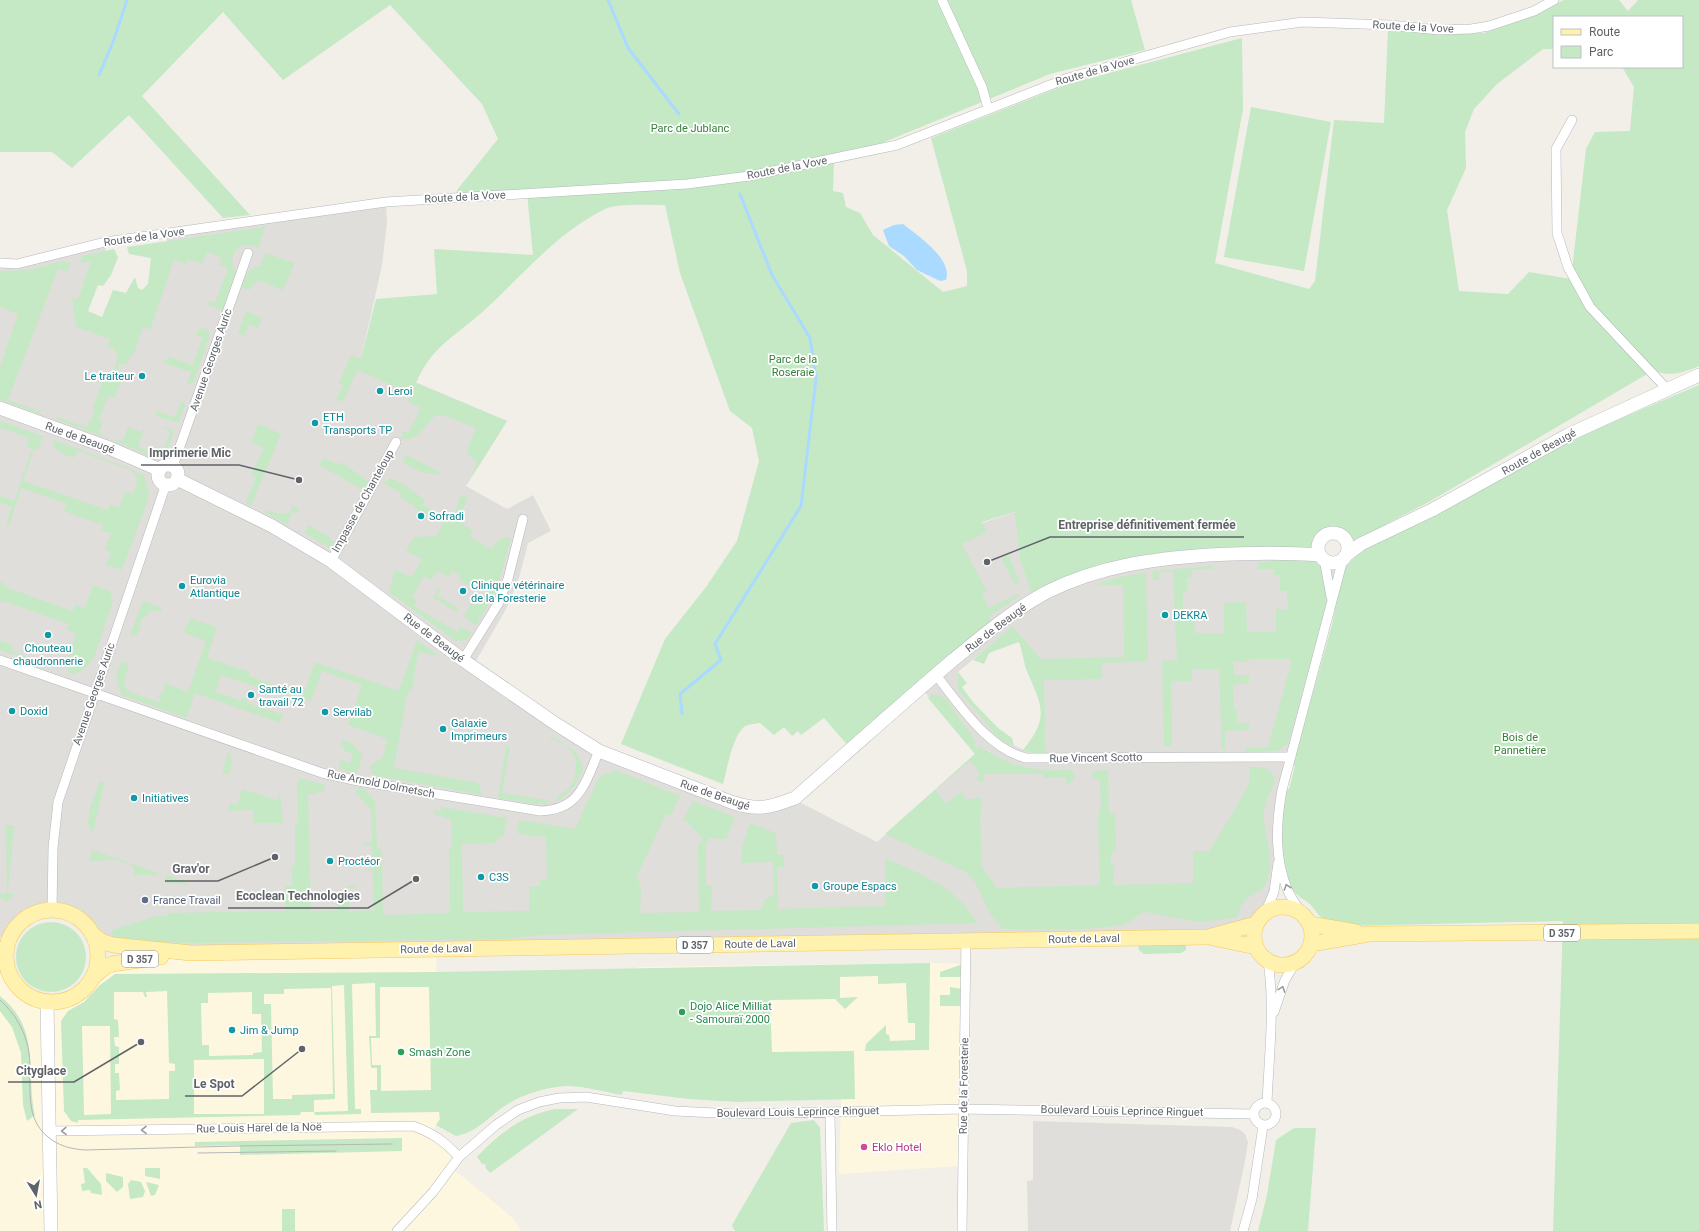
<svg xmlns="http://www.w3.org/2000/svg" width="1699" height="1231" font-family="Roboto,sans-serif">
  <rect width="100%" height="100%" fill="#f1efe8"/>
  <path fill="#fef7e0" d="M436 949 440 1119 431 1132 459 1157 452 1168 513 1218 521 1231H0V974L10 973 18 986 33 997 41 1001 53 1002 67 1000 77 995 105 967 191 953Z
    M930 963 963 964 959 1166 839 1174 841 1099 737 1102 688 1099 623 1091 638 967Z"/>
  <path fill="#e0deda" fill-rule="evenodd" d="M386 202 387 223 382 265 361 359 507 421 466 486 507 509 533 495 551 531 528 543 519 578 506 609 473 666 577 738 743 807 799 802 877 842 975 754 921 687 948 534 1016 512 1020 559 1100 571 1250 552 1318 547 1319 551 1326 561 1334 563 1335 566 1332 604 1282 790 1279 859 1265 913 1259 918 1241 929 191 953 92 934 85 924 74 916 63 912 52 911 35 914 24 921 14 932 0 937V263L105 242 106 249 81 310 131 331 167 242V233ZM1012 627 1043 662 1046 753H1032L1000 740 957 689 958 672Z
    M1033 1121 1232 1127 1240 1130 1245 1134 1248 1142 1245 1161 1230 1231H1028L1027 1181 1033 1180Z"/>
  <path fill="#c5e8c5" fill-rule="evenodd" d="M0 0H1131L1145 50 1050 74 882 143 784 169 801 170 834 163 833 191 843 193 846 207 860 213 873 235 943 292 967 286V271L931 138 1068 84 1242 38 1243 109 1215 263 1309 289 1315 281 1334 120 1384 123 1388 29 1449 34 1484 33 1543 11 1564 0H1619L1628 11 1638 0H1699V366C1685 372 1668 378 1654 370L1427 503 1386 524 1382 534 1594 430 1699 385V1231H1553L1563 921 1347 926C1339 924 1327 923 1321 917 1317 914 1315 909 1311 905 1304 899 1296 896 1291 887 1279 864 1281 814 1286 789H1289L1295 766 1293 764 1333 621 1341 574 1343 569 1354 558 1361 541 1347 543C1339 529 1321 531 1318 547L1312 548 1155 559 1034 600 1020 559 1015 512 982 522 987 532 962 544 987 592 982 594 989 608 1018 594 1020 596 989 616 993 627 851 749 824 718 801 735 798 731 792 736 784 727 774 735 760 723C753 724 746 724 742 729 732 740 727 769 723 784L631 748 621 744 665 639 706 587 737 541 759 461 752 428 730 411 680 273 665 205C650 205 617 203 605 209 554 234 520 279 479 315 452 338 431 348 416 383L507 421 471 478 477 460 468 456 469 452 466 451 476 428 443 415 435 416C424 425 416 446 400 437L404 435 401 433 404 431 409 432 421 408 408 402 411 393 357 370 343 402 336 399 343 385 339 383 351 355 361 359 376 299 437 294 434 249 533 255 527 193 456 197 457 190 498 139 482 104 390 5 283 80 223 12 142 96 250 215 223 218 129 115 72 168 52 152H0ZM1554 17H1682V67H1622L1634 87 1630 131 1595 132 1586 149 1571 279 1529 272 1508 294 1459 291 1447 210 1466 168 1465 132 1474 109 1497 84 1543 49H1554Z
    M1251 107 1331 122 1304 271 1224 257Z
    M265 227 258 248C240 239 226 253 235 271L237 272 224 311 206 304 210 301 215 303 228 268 219 265 222 258 207 252 203 264 188 259 186 264 174 260 150 330 143 327 133 356 130 355 127 365 120 363 117 370 124 373 115 398 108 396 99 420 103 421 99 432 104 434 102 436 55 419 56 417 86 427 89 421 91 422 95 409 93 408 105 373 112 376 118 357 114 349 107 347 110 339 76 327 72 297 78 299 91 261 80 263 82 256 114 249 118 257 111 275 103 286 98 285 88 311 102 317 113 290 126 293 135 277 138 288 142 290 148 284 151 258 129 254 127 247Z
    M265 253 295 263 283 290 258 280 249 290 242 287 248 271 257 266 260 267Z
    M63 261 70 263 68 272 58 269 8 400 41 411 40 414 0 400V367L18 314 0 307V271L28 270Z
    M246 311 262 318 258 328 249 324 245 336 238 333Z
    M204 328 210 332 209 338 194 382 186 386 191 372 163 363 164 359 167 360 169 357 193 365 203 337 195 335 199 329Z
    M181 401 184 402 185 406 178 423 155 415 157 411 175 417Z
    M0 421 43 436 38 450 34 449 23 481 108 510 110 504 119 508 125 492 133 494 138 479 131 470 77 451 74 458C64 454 53 453 53 440L127 467 144 476 149 492 147 503 122 570 106 565 111 552 105 550 111 533 101 530 103 525 64 511 67 504 21 488 9 525 6 524 12 507 0 503V496L14 501 32 448 27 446 29 438 0 428Z
    M146 423 138 447 153 453 156 446 164 448 170 432 162 427 174 430C170 442 167 458 152 457L115 441 116 439 123 441 128 427 142 432Z
    M258 424 281 434 251 506 246 503 256 477 251 475 264 448 251 442Z
    M408 456 411 457 441 473 440 475 421 472 404 463 403 458Z
    M323 458 340 465 341 462 368 481 363 490 319 465Z
    M391 478 403 484 425 500 423 505 451 521 461 495 468 498 457 521 473 530 469 536 491 549 495 543 504 537 511 538 496 591 476 626 464 616 473 601 479 605 487 591 473 583 471 586 458 579 460 575 452 571 448 577 437 571 431 580 424 576 412 597 417 601 414 606 457 632 461 627 472 633 467 640 456 641 389 592 395 570 412 577 422 559 406 551 414 537 436 536 443 523 414 508 415 506 400 498 402 494 383 483Z
    M293 505 299 509 297 514 292 512 287 525 264 512 266 510C274 513 281 515 290 512Z
    M308 525 330 537 329 539 335 543 333 546 329 547 304 533Z
    M1005 555 1010 557 1019 583 1015 584 1002 560Z
    M1276 556C1286 557 1306 557 1314 561 1329 568 1328 596 1325 609L1288 744 1277 751 1246 752 1245 748H1268L1292 659H1249L1248 662H1233L1234 675H1249V683L1233 685 1234 710H1237V723H1249V730L1225 731V749H1222L1219 669H1192V681H1171L1172 738 1171 746H1164L1162 661 1177 660 1173 572H1159V580H1153L1152 571 1213 566V569L1192 570V577L1187 578V592L1183 593V611H1194L1195 633H1224V603L1246 602 1247 632H1276V609H1288L1287 591H1280V575H1274V569H1257V563L1276 560Z
    M1146 572 1148 661 1102 663V679L1044 680 1046 753H1032L1023 750C1051 716 1041 705 1026 669 1024 662 1022 650 1019 642L989 653 984 664 973 660 1012 626 1041 659 1124 657 1123 585H1097L1084 590 1116 578Z
    M0 582 3 583 5 587 73 611 75 605 85 608 93 585 110 591 113 601 93 660 81 671 74 674 68 672 73 659 68 657 76 633 67 630 69 624 3 601 0 602Z
    M437 588 440 590 437 596 458 608 456 612 434 598Z
    M143 601 162 608 160 612 152 610 139 622 141 626 137 635H130Z
    M189 618 217 627 207 658 250 672 249 676 291 690 288 698 221 675 215 692 241 701 242 698 248 700 247 703 283 715 280 723 195 693 187 718 121 695 116 676 121 661 129 664 124 681 127 691 161 703 159 697 164 691 165 683 188 692 206 641 182 632 185 631V627L190 621Z
    M417 640 439 656 418 652 412 690H409L407 694 394 768 479 783 482 795 376 776 372 774 370 766 383 757 387 739 348 725 362 685 322 671 311 701 302 698 315 662 399 691Z
    M0 641 13 645 12 652 54 665 56 659 60 661 58 669 0 650Z
    M958 672 967 683 962 687 973 702 998 728 1012 738 1014 746 1000 740 957 689Z
    M931 695H938L946 699 976 742 973 744 977 748 979 746C1011 768 1034 771 1072 770L1075 778 1067 786 1066 777 1044 778V774H984V782H978L977 777 981 774 970 761 935 790 946 803 962 791 965 799 981 798 982 802 980 817 982 866 997 888 1100 885 1098 816 1101 806 1100 779 1093 780 1092 771 1108 770 1109 813H1115L1116 850 1111 853V865H1114L1113 885 1193 883V851H1209L1228 821 1249 784 1250 767C1262 767 1269 767 1275 778 1273 790 1264 801 1264 813 1263 836 1278 863 1265 885 1258 898 1242 892 1238 916L1234 918 1199 922 1145 912C1138 914 1135 919 1129 922 1110 932 1028 929 1003 929L990 914 975 882 966 872 885 834 975 754 928 698Z
    M552 736 576 752 583 769C577 783 570 795 555 802 557 795 563 793 568 789 577 778 580 759 569 749 565 744 558 742 553 739L550 742Z
    M343 739 353 744 362 754 361 762 356 773 341 770 339 765 340 760 350 763 353 754 344 751 345 747 341 746Z
    M506 746 510 747 502 793 547 800V804H536L498 798Z
    M228 752C234 760 231 766 229 775L222 773Z
    M615 770 680 796 671 815 666 814 637 876 641 888 640 913 699 912 698 845 703 838 687 822 683 820 693 801 735 817 726 839 709 838 706 846V885L712 886 711 911 761 910 765 899 774 895 773 862 742 863V847L750 823 776 833 777 855H784V867H777L778 909 886 906 885 858C920 874 958 887 977 923L539 935 505 939 194 943 113 941 112 930 156 916H167V913L286 911 285 886H292V866H295V823L298 822 297 784 300 778 325 785 324 792 318 791V794H308L311 911 337 910 336 895H346V886L354 885 357 887 348 888 349 911 374 910 373 872 364 869H373L372 846H364L363 843H372L371 810 355 792 361 786 375 801 377 849H382L383 915 450 913 449 848H451V819L434 814 435 810 441 811 442 807 507 818 503 837H499L495 843 462 844 463 912 529 911V887L540 886V879H547L546 840V837L519 834 517 831 519 820 575 829 599 777Z
    M100 781 104 783 93 833 88 825 90 808Z
    M242 789 277 800 280 793 283 823H254L253 810 228 811 230 803 237 805Z
    M6 825H14L8 893 15 894 7 901 0 898V893H7Z
    M92 850 158 873V875H134L133 866 117 860 89 861Z
    M166 875 188 883V885L166 883Z
    M16 957a35 35 0 1 1 70 0a35 35 0 1 1-70 0Z
    M1186 943V950L1181 953 1144 954 1139 950 1138 944Z
    M930 963 929 1050 865 1051 866 1044 886 1025V1034L889 1035 890 1041 915 1040V1023H908L906 983 878 984V976L840 977V998L858 997 845 1009 835 999 770 1000 772 1052 854 1051 855 1099 737 1102 688 1099 623 1091 622 1095C604 1092 584 1086 567 1086 545 1087 520 1095 503 1107 488 1118 475 1133 456 1136L436 1125 440 1119 439 1112 371 1113 370 1090H377V1068H371L369 1036H376L375 983 352 984 355 1109H361V1114L315 1115 314 1112H301L300 1115 78 1120V1123L71 1121 64 1111 61 1021 68 1011 84 1002 100 985 115 974 437 972ZM344 985 348 1111 314 1112V1100L335 1099 332 986ZM380 987H429L431 1090 381 1091V1065H372L371 1038H380ZM331 988 333 1094 292 1095V1099H273L271 1004H264V994H284V989ZM167 991 169 1063 175 1064V1071H169V1099L116 1100V1091L120 1090 119 1073H115V1064H119V1047L115 1046 114 1037H119L118 1020 114 1019V992H143L145 997H147L146 992ZM252 992V1014H261L262 1052 253 1053V1055L209 1056V1045H202L201 1003H208V993ZM110 1026 111 1114 84 1115 82 1026ZM264 1059V1114H194V1060Z
    M963 964 962 977H940V972Z
    M950 987 962 989V1006H940V995H950Z
    M0 996C42 1029 25 1073 35 1115L27 1121 23 1105 21 1053 12 1027 0 1011Z
    M555 1109H578L490 1173 485 1167 486 1166 484 1163 483 1165 477 1157C500 1132 522 1116 555 1109Z
    M814 1120 820 1128 824 1231H735L732 1225 791 1123Z
    M1294 1128H1316L1308 1231H1258L1267 1195 1276 1140Z
    M402 1138V1151L240 1155V1145L195 1146V1142Z
    M83 1168H87L101 1184 102 1195 91 1193 90 1190 82 1191 81 1184 85 1183Z
    M145 1168H160V1179L145 1176Z
    M106 1173 123 1177V1187L117 1192 106 1181Z
    M131 1180 141 1182 145 1191 143 1197 130 1199 128 1184Z
    M146 1182 159 1185 155 1195 151 1196Z
    M282 1209H295V1231H282Z"/>
  <path fill="#aadaff" d="M903 224C918 236 953 259 946 280L940 281 917 270 904 256 889 246 883 230 894 225Z"/>
  <g fill="none" stroke-linecap="round" stroke-linejoin="round">
    <path stroke="#aadaff" stroke-width="3" d="M608 0 628 48 679 114
      M99 75 113 42 127 0
      M682 714 680 694 721 660 715 644 801 506 816 379 810 338 772 275 740 194"/>
    <defs>
      <path id="street" d="M942 0 982 87 988 108
        M1572 120 1556 149 1557 233 1568 267 1590 307 1667 389
        M0 263 17 264 105 242 386 202 687 184 749 176 897 145 1068 78 1230 32 1303 22 1390 25 1439 30 1471 29 1489 26 1534 11 1554 0
        M173 466 248 253
        M1324 559 1331 597
        M331 561 396 442
        M0 660 322 773 358 781 540 811C580 810 585 783 599 751
        M463 660 498 604 508 579 523 519
        M936 675C959 704 988 749 1026 758L1291 757
        M52 911 53 848 58 802 166 484
        M1301 912C1297 906 1291 898 1288 891 1274 859 1276 824 1282 790L1343 559
        M1265 913 1274 892 1278 863
        M1274 1012 1285 980 1296 961
        M1254 1114a11 11 0 1 1 22 0a11 11 0 1 1-22 0Z
        M1267 1103C1269 1056 1275 1007 1268 961
        M830 1112 832 1231
        M49 1131 413 1126C433 1133 445 1142 459 1157
        M397 1231 433 1192 459 1157 496 1125 518 1110 539 1102 559 1098 586 1097 675 1111 735 1114 963 1109 1253 1114
        M962 1231 966 940
        M1243 1231 1252 1199 1263 1126"/>
      <path id="secondary" d="M0 408 107 447 160 470
        M158 475a10 10 0 1 1 20 0a10 10 0 1 1-20 0Z
        M177 479 272 526 331 561 463 660 556 724 599 751 731 802C758 811 769 808 795 798 848 752 900 705 953 660 984 635 1014 609 1049 591 1100 566 1152 559 1208 555 1246 553 1282 552 1320 555
        M1318 548a15 15 0 1 1 30 0a15 15 0 1 1-30 0Z
        M1345 556 1361 544 1432 510 1568 435 1699 375
        M47 1002 51 1231"/>
      <path id="primary" d="M1254 936a29 29 0 1 1 58 0a29 29 0 1 1-58 0Z
        M6 956a46 46 0 1 1 92 0a46 46 0 1 1-92 0Z
        M1310 924 1356 932
        M92 934 101 941 113 945 191 953 1208 937 1256 924
        M1213 938 1256 947
        M1311 944 1369 934 1699 931
        M93 977 105 967 112 964 161 957"/>
    </defs>
    <use href="#street" stroke="#b5b8bc" stroke-width="10"/>
    <use href="#secondary" stroke="#b6babf" stroke-width="14"/>
    <use href="#primary" stroke="#f2c960" stroke-width="16"/>
    <use href="#street" stroke="#fff" stroke-width="9"/>
    <use href="#secondary" stroke="#fff" stroke-width="13"/>
    <use href="#primary" stroke="#fff2af" stroke-width="15"/>
    <path stroke="#b6b7b8" stroke-width="1" d="M0 1000C15 1013 26 1032 29 1053 33 1082 22 1116 48 1137 59 1146 71 1149 85 1150L237 1146 392 1144
      M198 1153 336 1151"/>
  </g>
  <defs><path id="oneway-chevron" d="M-2-3.5L2.5 0L-2 3.5" fill="none" stroke-width="1.6" stroke-linecap="round" stroke-linejoin="round"/></defs>
  <g stroke="#979a9d">
    <use href="#oneway-chevron" transform="translate(1287 887) rotate(-109)"/>
    <use href="#oneway-chevron" transform="translate(1282 989) rotate(-70)"/>
    <use href="#oneway-chevron" transform="translate(144 1130) rotate(179)"/>
    <use href="#oneway-chevron" transform="translate(64 1131) rotate(179)"/>
  </g>
  <g fill="#0f9aa8" stroke="#fff" stroke-width="1.5">
    <circle cx="142" cy="376" r="4"/>
    <circle cx="380" cy="391" r="4"/>
    <circle cx="315" cy="423" r="4"/>
    <circle cx="421" cy="516" r="4"/>
    <circle cx="182" cy="586" r="4"/>
    <circle cx="463" cy="591" r="4"/>
    <circle cx="1165" cy="615" r="4"/>
    <circle cx="48" cy="635" r="4"/>
    <circle cx="251" cy="695" r="4"/>
    <circle cx="12" cy="711" r="4"/>
    <circle cx="325" cy="712" r="4"/>
    <circle cx="443" cy="729" r="4"/>
    <circle cx="134" cy="798" r="4"/>
    <circle cx="330" cy="861" r="4"/>
    <circle cx="481" cy="877" r="4"/>
    <circle cx="815" cy="886" r="4"/>
    <circle cx="232" cy="1030" r="4"/>
  </g>
  <circle fill="#5c6f8a" stroke="#fff" stroke-width="1.5" cx="145" cy="900" r="4"/>
  <g fill="#2e9e5b" stroke="#fff" stroke-width="1.5">
    <circle cx="682" cy="1012" r="4"/>
    <circle cx="401" cy="1052" r="4"/>
  </g>
  <circle fill="#d1479c" stroke="#fff" stroke-width="1.5" cx="864" cy="1147" r="4"/>
  <g text-anchor="middle" dominant-baseline="central" stroke-width="3.5" stroke-linejoin="round" paint-order="stroke">
    <g fill="#fff" stroke="#8f9295" stroke-width="1">
      <rect x="1544" y="925" width="36" height="16" rx="3"/>
      <rect x="677" y="937" width="36" height="16" rx="3"/>
      <rect x="122" y="951" width="36" height="16" rx="3"/>
    </g>
    <g font-size="10" font-weight="bold" fill="#5f6368">
      <text x="1562" y="933">D 357</text>
      <text x="695" y="945">D 357</text>
      <text x="140" y="959">D 357</text>
    </g>
    <g font-size="11" fill="#5f6368" stroke="#fff">
      <text transform="translate(1413 27) rotate(3)">Route de la Vove</text>
      <text transform="translate(1095 71) rotate(-16)">Route de la Vove</text>
      <text transform="translate(787 168) rotate(-11)">Route de la Vove</text>
      <text transform="translate(465 197) rotate(-3)">Route de la Vove</text>
      <text transform="translate(144 237) rotate(-8)">Route de la Vove</text>
      <text transform="translate(211 360) rotate(-71)">Avenue Georges Auric</text>
      <text transform="translate(80 438) rotate(20)">Rue de Beaugé</text>
      <text transform="translate(1539 452) rotate(-29)">Route de Beaugé</text>
      <text transform="translate(363 501) rotate(-61)">Impasse de Chanteloup</text>
      <text transform="translate(996 628) rotate(-37)">Rue de Beaugé</text>
      <text transform="translate(434 638) rotate(37)">Rue de Beaugé</text>
      <text transform="translate(94 694) rotate(-71)">Avenue Georges Auric</text>
      <text transform="translate(1096 758) rotate(-1)">Rue Vincent Scotto</text>
      <text transform="translate(381 784) rotate(11)">Rue Arnold Dolmetsch</text>
      <text transform="translate(715 795) rotate(19)">Rue de Beaugé</text>
      <text transform="translate(1084 939) rotate(-1)">Route de Laval</text>
      <text transform="translate(760 944) rotate(-1)">Route de Laval</text>
      <text transform="translate(436 949) rotate(-1)">Route de Laval</text>
      <text transform="translate(964 1086) rotate(-89)">Rue de la Foresterie</text>
      <text transform="translate(1122 1111) rotate(1)">Boulevard Louis Leprince Ringuet</text>
      <text transform="translate(798 1112) rotate(-1)">Boulevard Louis Leprince Ringuet</text>
      <text transform="translate(259 1128) rotate(-1)">Rue Louis Harel de la Noë</text>
    </g>
    <g font-size="11" fill="#348238" stroke="#fff">
      <text x="690" y="128">Parc de Jublanc</text>
      <text x="793" y="359">Parc de la<tspan x="793" dy="13">Roseraie</tspan></text>
      <text x="1520" y="737">Bois de<tspan x="1520" dy="13">Pannetière</tspan></text>
    </g>
    <g font-size="11" fill="#0d838f" stroke="#fff" text-anchor="start">
      <text x="134" y="376" text-anchor="end">Le traiteur</text>
      <text x="388" y="391">Leroi</text>
      <text x="323" y="417">ETH<tspan x="323" dy="13">Transports TP</tspan></text>
      <text x="429" y="516">Sofradi</text>
      <text x="190" y="580">Eurovia<tspan x="190" dy="13">Atlantique</tspan></text>
      <text x="471" y="585">Clinique vétérinaire<tspan x="471" dy="13">de la Foresterie</tspan></text>
      <text x="1173" y="615">DEKRA</text>
      <text x="48" y="648" text-anchor="middle">Chouteau<tspan x="48" dy="13">chaudronnerie</tspan></text>
      <text x="259" y="689">Santé au<tspan x="259" dy="13">travail 72</tspan></text>
      <text x="20" y="711">Doxid</text>
      <text x="333" y="712">Servilab</text>
      <text x="451" y="723">Galaxie<tspan x="451" dy="13">Imprimeurs</tspan></text>
      <text x="142" y="798">Initiatives</text>
      <text x="338" y="861">Proctéor</text>
      <text x="489" y="877">C3S</text>
      <text x="823" y="886">Groupe Espacs</text>
      <text x="240" y="1030">Jim &amp; Jump</text>
    </g>
    <g font-size="11" fill="#4e5e75" stroke="#fff" text-anchor="start">
      <text x="153" y="900">France Travail</text>
    </g>
    <g font-size="11" fill="#27864d" stroke="#fff" text-anchor="start">
      <text x="690" y="1006">Dojo Alice Milliat<tspan x="690" dy="13">- Samouraï 2000</tspan></text>
      <text x="409" y="1052">Smash Zone</text>
    </g>
    <g font-size="11" fill="#b23c85" stroke="#fff" text-anchor="start">
      <text x="872" y="1147">Eklo Hotel</text>
    </g>
  </g>
  <path fill="none" stroke="#5f6368" stroke-width="1.5" d="M299 480L239 465H141M987 562L1050 537H1244M275 857L218 881H165M416 879L368 908H228M141 1042L74 1082H8M302 1049L242 1096H185"/>
  <g fill="#5f6368" stroke="#fff" stroke-width="1.5">
    <circle cx="299" cy="480" r="4"/>
    <circle cx="987" cy="562" r="4"/>
    <circle cx="275" cy="857" r="4"/>
    <circle cx="416" cy="879" r="4"/>
    <circle cx="141" cy="1042" r="4"/>
    <circle cx="302" cy="1049" r="4"/>
  </g>
  <g font-size="12" text-anchor="middle" font-weight="bold" fill="#5f6368" stroke="#fff" stroke-width="3.5" stroke-linejoin="round" paint-order="stroke">
    <text x="190" y="457">Imprimerie Mic</text>
    <text x="1147" y="529">Entreprise définitivement fermée</text>
    <text x="191" y="873">Grav'or</text>
    <text x="298" y="900">Ecoclean Technologies</text>
    <text x="41" y="1075">Cityglace</text>
    <text x="214" y="1088">Le Spot</text>
  </g>
  <rect x="1553" y="16" width="130" height="52" fill="#ffffff" stroke="#bfc1c3"/>
  <rect x="1561" y="29" width="20" height="6" fill="#fff2af" stroke="#bfc1c3"/>
  <text x="1589" y="36" font-size="12" fill="#5f6368">Route</text>
  <rect x="1561" y="46" width="20" height="12" fill="#c5e8c5" stroke="#bfc1c3"/>
  <text x="1589" y="56" font-size="12" fill="#5f6368">Parc</text>
  <g transform="translate(36 1195) rotate(169)" stroke="#ffffff" stroke-width="3" paint-order="stroke">
  <path d="M0-3L7 15L0 10L-7 15Z" fill="#5f6368"/>
  <text y="-6" font-size="11" font-weight="bold" text-anchor="middle" fill="#5f6368">N</text>
  </g>
</svg>
